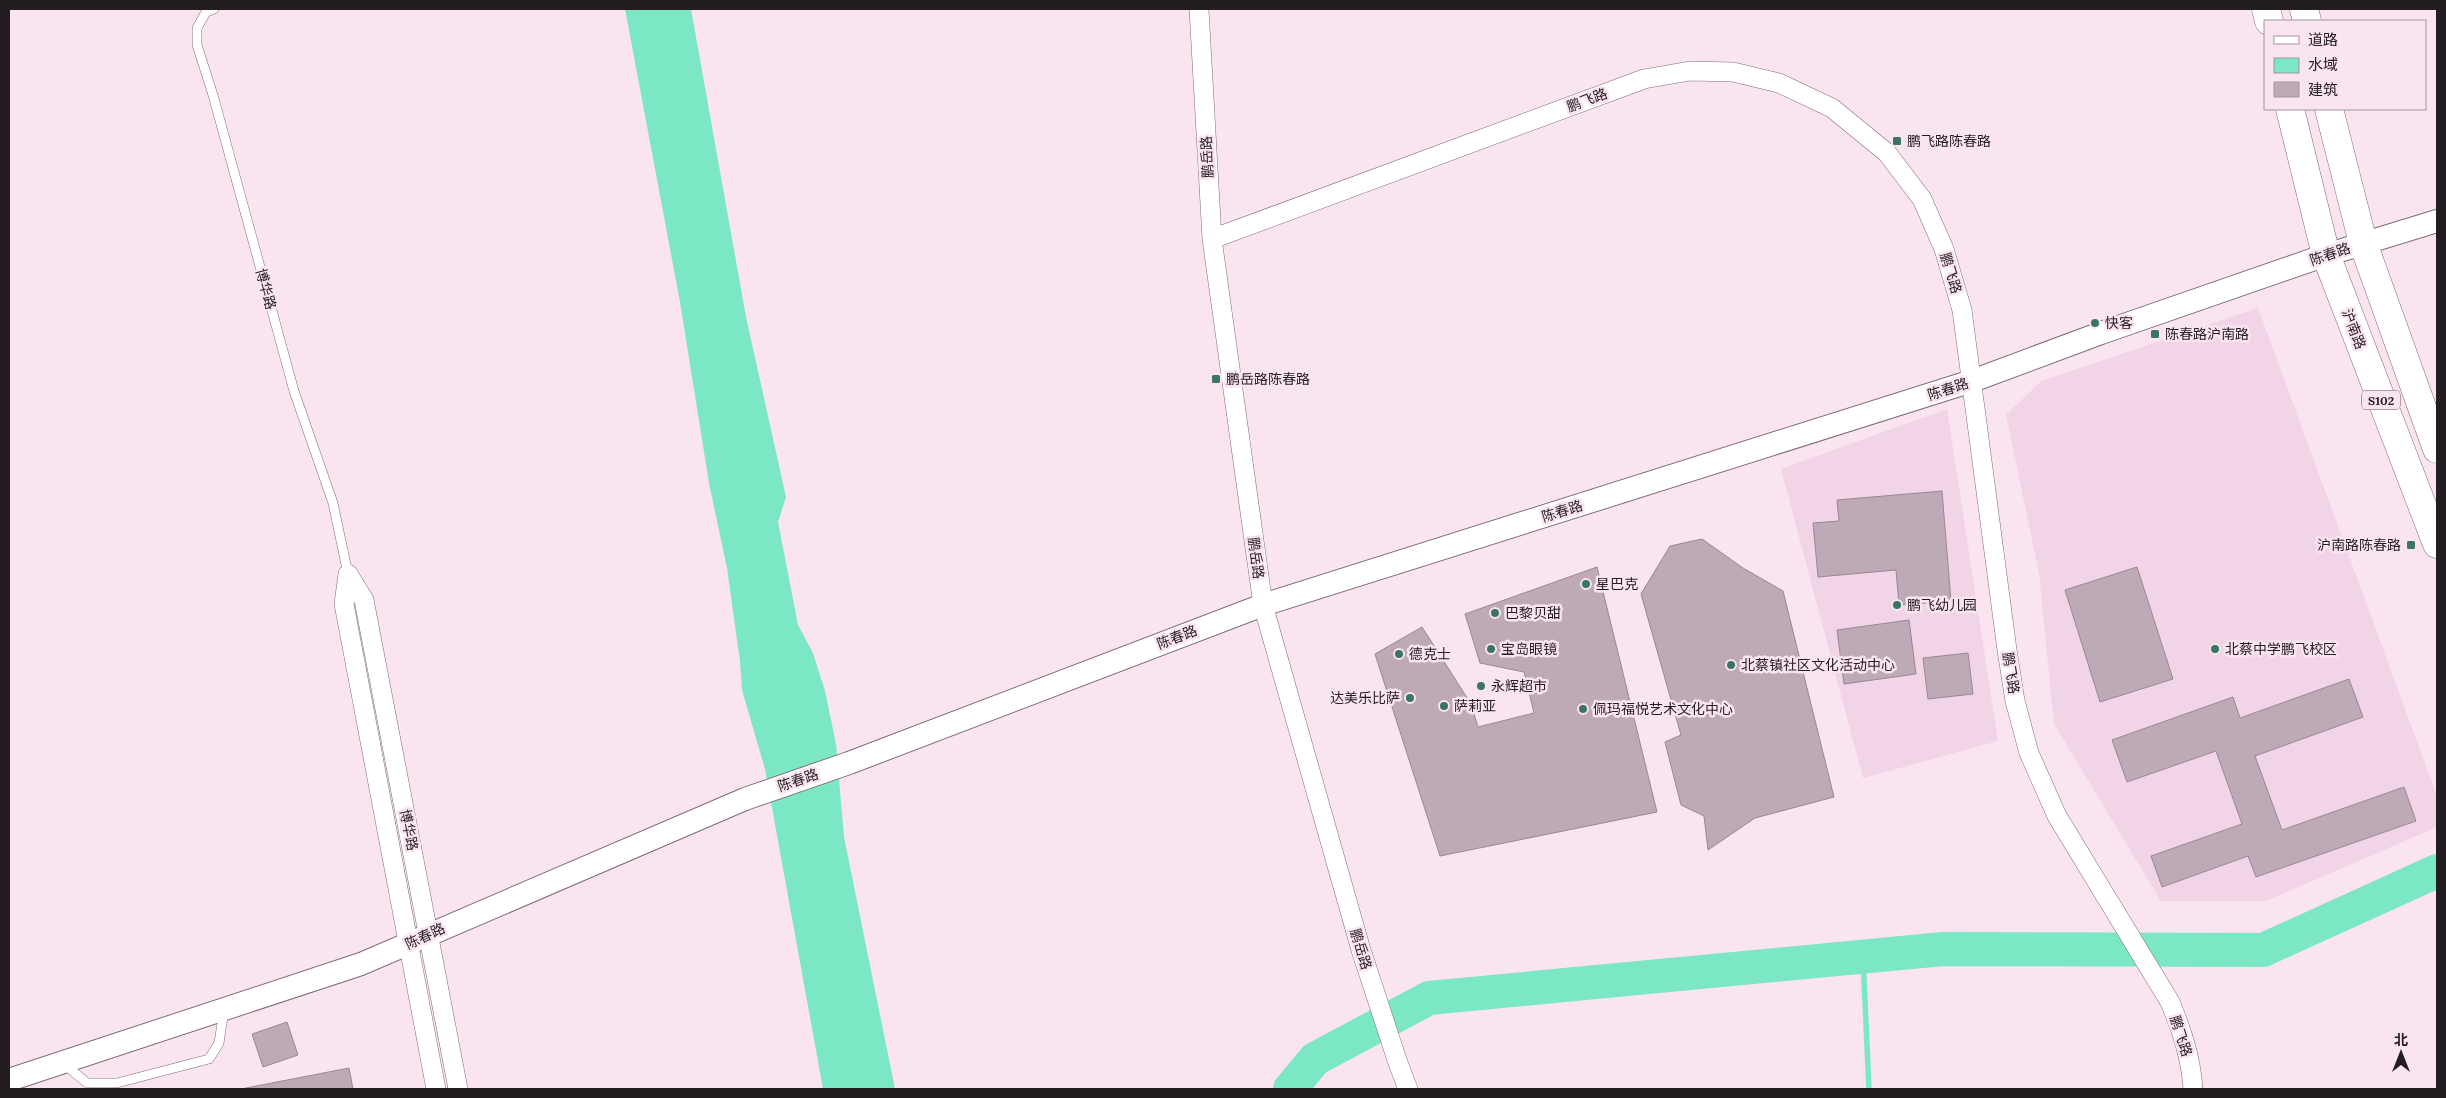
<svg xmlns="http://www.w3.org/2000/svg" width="2446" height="1098" font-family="Lora,'Noto Sans SC',serif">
  <rect width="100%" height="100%" fill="#f9e4f0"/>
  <path fill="#f1d5e6" d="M2258 308 2437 796V827L2266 901H2161L2054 724 2039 573 2006 415 2041 381Z
    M1947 409 1998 741 1863 778 1781 469Z"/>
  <path fill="#7be7c4" d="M625 9H691L746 317 786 497 778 522 798 625 813 653 825 691 836 744 844 837 895 1089H823L765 769 742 690 740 661 727 568 709 483 680 302Z"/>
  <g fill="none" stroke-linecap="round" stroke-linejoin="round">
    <path stroke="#7be7c4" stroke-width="5.5" d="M1863 957 1869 1089"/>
    <path stroke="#7be7c4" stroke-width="34" d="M1290 1089 1315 1059 1429 998 1943 949 2263 950 2437 871"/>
  </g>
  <path fill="#beaab6" stroke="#9b8793" d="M1942 491 1951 601 1899 605 1896 570 1818 577 1813 523 1839 521 1837 500Z
    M1702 539 1743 568 1783 591 1834 797 1755 818 1708 850 1704 816 1681 805 1665 742 1681 735 1641 594 1670 546Z
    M1597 567 1657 812 1440 856 1375 654 1422 627 1471 704 1478 727 1534 713 1524 672 1480 663 1465 614Z
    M2137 567 2173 679 2100 702 2065 590Z
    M1909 620 1916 674 1844 684 1837 630Z
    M1968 653 1973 694 1928 699 1923 658Z
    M2349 679 2363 717 2255 756 2282 830 2404 787 2416 821 2256 877 2248 856 2162 887 2151 856 2242 824 2216 751 2127 782 2112 740 2233 697 2240 718Z
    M287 1022 298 1055 263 1067 252 1034Z
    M349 1068 353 1089H241Z"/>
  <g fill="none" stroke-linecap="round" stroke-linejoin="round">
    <defs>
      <path id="service" d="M214 9 206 12 197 28V45L213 95 294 391 333 503 348 574
        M64 1064 87 1083H117L209 1059 219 1043 224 1010"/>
      <path id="minor" d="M1199 9 1212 239 1263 605 1361 950 1398 1063 1408 1089
        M1212 239 1644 79 1690 71 1733 72 1779 83 1832 108 1887 153 1922 199 1944 249 1962 310 2007 650 2015 701 2029 753 2057 816 2170 1002C2182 1031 2191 1058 2193 1089
        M348 574 364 600 458 1089
        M348 574 344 604 436 1089"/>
      <path id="tertiary" d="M9 1080 361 964 745 799 849 763 1263 605 1972 381 2101 333 2326 255 2437 221"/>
      <path id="primary" d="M2266 9 2269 21
        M2304 9 2307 21
        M2290 109 2326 255 2437 544
        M2329 109 2363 243 2437 449"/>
    </defs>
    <use href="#service" stroke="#7e6c77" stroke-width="10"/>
    <use href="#minor" stroke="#7e6c77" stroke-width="20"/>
    <use href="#tertiary" stroke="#7e6c77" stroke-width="24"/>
    <use href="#primary" stroke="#7e6c77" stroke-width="29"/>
    <use href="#service" stroke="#fff" stroke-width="9"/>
    <use href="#minor" stroke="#fff" stroke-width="19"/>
    <use href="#tertiary" stroke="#fff" stroke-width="22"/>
    <use href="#primary" stroke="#fff" stroke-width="28"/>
  </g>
  <g fill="#387662" stroke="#f9e4f0" stroke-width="2">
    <rect x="1892" y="136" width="10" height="10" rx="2.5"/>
    <circle cx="2095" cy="323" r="5"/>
    <rect x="2150" y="329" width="10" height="10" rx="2.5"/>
    <rect x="1211" y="374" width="10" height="10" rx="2.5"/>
    <rect x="2406" y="540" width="10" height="10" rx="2.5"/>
    <circle cx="1586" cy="584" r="5"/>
    <circle cx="1897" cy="605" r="5"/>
    <circle cx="1495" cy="613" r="5"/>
    <circle cx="1491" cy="649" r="5"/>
    <circle cx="2215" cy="649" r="5"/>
    <circle cx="1399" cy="654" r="5"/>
    <circle cx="1731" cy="665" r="5"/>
    <circle cx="1481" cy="686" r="5"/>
    <circle cx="1410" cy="698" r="5"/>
    <circle cx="1444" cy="706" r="5"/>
    <circle cx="1583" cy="709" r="5"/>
  </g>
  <g text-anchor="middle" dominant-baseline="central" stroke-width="5" stroke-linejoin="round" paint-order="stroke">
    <rect fill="#f9e4f0" stroke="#63585e" stroke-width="1" x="2362" y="390.5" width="38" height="19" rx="4"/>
    <g font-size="12" font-weight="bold" fill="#231c20">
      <text x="2381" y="400">S102</text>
    </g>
    <g font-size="14" fill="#231c20" stroke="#f9e4f0">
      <text transform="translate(1587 100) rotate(-20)">鹏飞路</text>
      <text transform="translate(1207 157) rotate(-93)">鹏岳路</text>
      <text transform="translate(2330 254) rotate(-19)">陈春路</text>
      <text transform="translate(1951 273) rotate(73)">鹏飞路</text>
      <text transform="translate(266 289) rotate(75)">博华路</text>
      <text transform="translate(2354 329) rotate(69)">沪南路</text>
      <text transform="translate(1948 389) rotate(-18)">陈春路</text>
      <text transform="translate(1562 511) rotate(-17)">陈春路</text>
      <text transform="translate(1256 558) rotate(82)">鹏岳路</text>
      <text transform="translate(1177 637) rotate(-21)">陈春路</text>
      <text transform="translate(2011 673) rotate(81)">鹏飞路</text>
      <text transform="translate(798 780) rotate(-19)">陈春路</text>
      <text transform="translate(409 830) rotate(79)">博华路</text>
      <text transform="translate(425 936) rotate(-25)">陈春路</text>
      <text transform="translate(1361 949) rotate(73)">鹏岳路</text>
      <text transform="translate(2181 1036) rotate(72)">鹏飞路</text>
    </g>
    <g font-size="14" fill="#231c20" stroke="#f9e4f0" text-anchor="start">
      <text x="1907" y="141">鹏飞路陈春路</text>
      <text x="2105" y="323">快客</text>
      <text x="2165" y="334">陈春路沪南路</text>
      <text x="1226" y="379">鹏岳路陈春路</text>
      <text x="2401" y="545" text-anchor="end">沪南路陈春路</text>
      <text x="1596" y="584">星巴克</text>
      <text x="1907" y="605">鹏飞幼儿园</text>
      <text x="1505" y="613">巴黎贝甜</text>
      <text x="1501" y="649">宝岛眼镜</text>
      <text x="2225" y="649">北蔡中学鹏飞校区</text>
      <text x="1409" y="654">德克士</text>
      <text x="1741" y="665">北蔡镇社区文化活动中心</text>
      <text x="1491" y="686">永辉超市</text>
      <text x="1400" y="698" text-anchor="end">达美乐比萨</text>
      <text x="1454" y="706">萨莉亚</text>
      <text x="1593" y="709">佩玛福悦艺术文化中心</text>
    </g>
  </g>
  <rect width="2446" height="1098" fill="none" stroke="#231c20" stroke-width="20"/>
  <rect x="2264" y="20" width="162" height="90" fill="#f9e4f0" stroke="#a3949d"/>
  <rect x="2274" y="36" width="25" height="8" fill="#ffffff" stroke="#a3949d"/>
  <text x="2308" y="45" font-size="15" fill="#231c20">道路</text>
  <rect x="2274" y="58" width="25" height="15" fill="#7be7c4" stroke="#a3949d"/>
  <text x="2308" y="70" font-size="15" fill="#231c20">水域</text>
  <rect x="2274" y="82" width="25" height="15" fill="#beaab6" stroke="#a3949d"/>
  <text x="2308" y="95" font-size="15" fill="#231c20">建筑</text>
  <g transform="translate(2401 1053)" stroke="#f9e4f0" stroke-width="4" paint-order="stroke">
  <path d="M0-4L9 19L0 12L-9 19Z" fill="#231c20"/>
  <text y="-8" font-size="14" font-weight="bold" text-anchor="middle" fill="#231c20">北</text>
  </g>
</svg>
